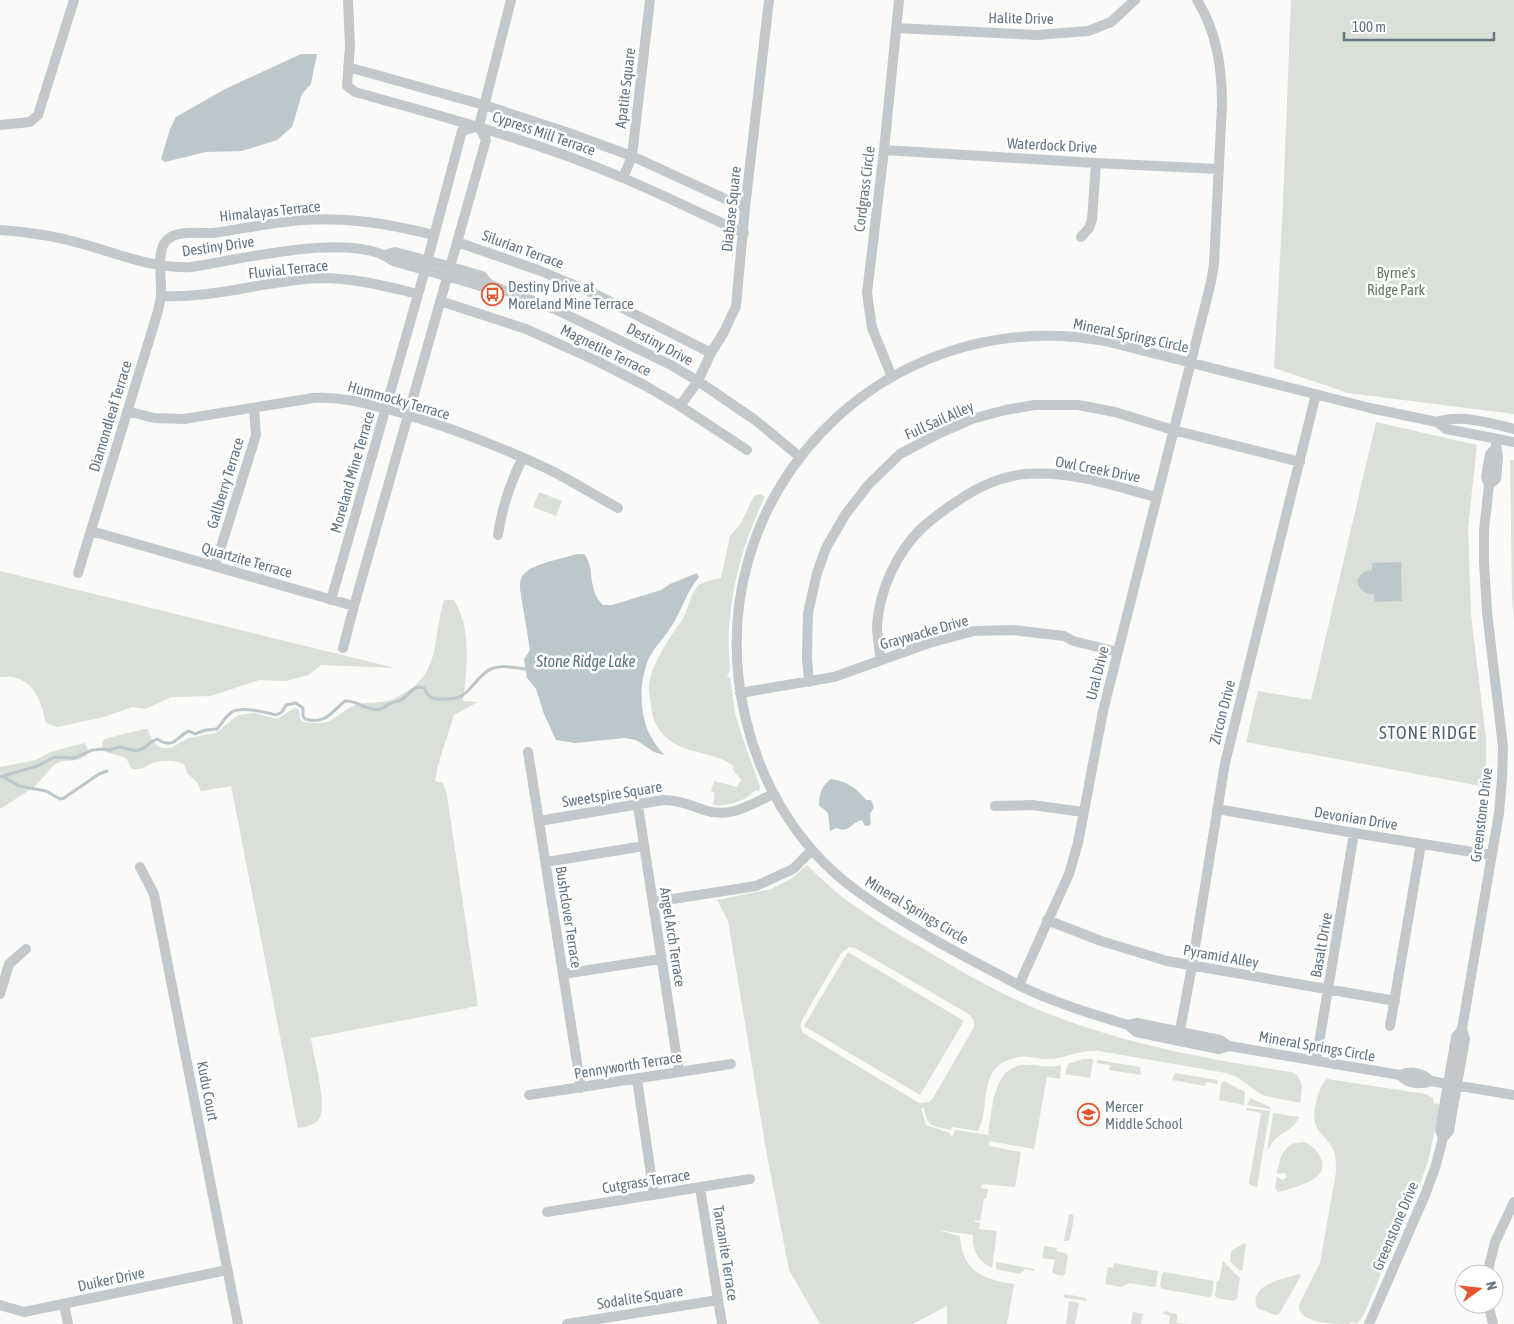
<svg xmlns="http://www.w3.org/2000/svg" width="1514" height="1324" font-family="'Asap Condensed',sans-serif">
  <rect width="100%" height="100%" fill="#fafaf8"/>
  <path fill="#dadfd7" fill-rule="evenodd" d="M1291 0H1514V414L1348 393 1274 368 1283 203Z
    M1376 422 1477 445 1468 528 1471 615 1486 738V787L1246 742 1258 691 1311 700Z
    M1510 460H1514V622L1512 596Z
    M539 492 562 501 556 516 533 507Z
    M760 494 765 497C745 538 732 581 729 628 728 642 729 656 730 670L727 676 730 678 735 713 741 733 760 787 759 791 755 790C746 802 727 806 713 805L715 793 711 791 714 781 737 787 741 780 733 770V766C712 749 680 756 662 733 655 725 652 716 651 705 650 697 648 687 650 679 654 661 667 643 676 628 678 625 681 622 683 619 688 609 691 592 699 585 705 581 714 580 721 578L730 536 741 523 754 496Z
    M0 571 395 668 321 665 309 675 285 681 259 680 211 696 172 697 145 709 132 707 104 717 57 727 46 723C41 704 37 684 16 678 12 676 5 677 0 677Z
    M444 600H454C472 630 467 668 463 701L478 702 454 715 438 765 435 781 443 783 447 795 478 1006 311 1038C313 1056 328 1104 319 1119 314 1126 305 1127 298 1128L231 786 201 791 197 782 187 773 184 764C175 760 165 760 155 762 145 766 144 770 132 769 129 765 128 760 125 758 121 755 110 754 104 751L102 744 104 739 144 729H148L151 738 157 746 162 748H171L188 738 216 733 238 715 255 713 277 719 294 708 299 709 300 718 303 722C311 723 319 724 326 722 337 719 345 708 356 705 368 701 382 704 393 699 443 677 431 644 444 600Z
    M84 743 88 749 87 755C74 764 67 758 57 763 50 767 43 779 36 785 24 794 12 801 0 809V767L35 760 51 752Z
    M807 865C824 882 842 898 862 911 882 925 903 937 924 949 965 974 1007 998 1052 1015 1129 1045 1210 1060 1292 1072 1305 1079 1302 1090 1300 1103L1262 1095 1237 1077 1226 1073 1099 1051C1081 1049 1067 1058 1050 1059 1039 1060 1029 1055 1019 1057 975 1064 992 1106 978 1131L952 1127 951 1130C934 1126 927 1128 924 1108H921L926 1125 950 1133 951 1136H953L955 1130 990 1135 988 1133C993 1110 992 1069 1022 1065 1036 1064 1046 1069 1061 1065L1060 1079 1047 1077 1034 1149 989 1141V1146L1021 1152 1015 1187 982 1184 981 1188 988 1189 986 1199H984L980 1221 975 1220V1222L980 1223 979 1229 997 1231 992 1268C977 1261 972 1249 973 1234V1235L938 1230 959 1236C962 1242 961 1249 964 1255 971 1276 994 1281 1014 1284L1007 1324H947V1306L913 1324H820L789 1270 766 1150 728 921 717 900 771 889 791 879ZM849 947 855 948 967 1013C972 1017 976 1022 973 1029L933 1098 929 1102 919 1103 803 1033 800 1026 802 1020 841 953Z
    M848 952 964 1021 920 1095 804 1026Z
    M1084 1059H1092L1093 1061 1090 1078 1065 1074 1068 1064Z
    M1098 1060 1140 1067 1141 1075 1109 1070 1110 1065 1096 1063Z
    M1175 1073 1217 1080 1218 1084 1206 1082 1205 1086 1172 1080Z
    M1327 1079 1426 1094 1433 1098 1434 1104 1437 1103 1440 1105 1428 1162 1419 1187 1394 1245H1392L1391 1248H1392L1364 1314 1360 1320 1356 1324 1352 1322 1350 1324C1335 1324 1298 1324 1299 1305L1320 1263 1336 1172C1336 1165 1336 1156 1333 1149 1329 1140 1320 1135 1316 1126 1311 1114 1318 1087 1327 1079Z
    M1224 1081 1245 1092 1244 1105 1219 1100 1221 1084Z
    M1250 1098 1270 1107V1109L1247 1105Z
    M1247 1108 1270 1111 1257 1187 1250 1185 1249 1183 1261 1113 1246 1110Z
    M1273 1113 1299 1117C1292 1133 1275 1132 1267 1152Z
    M1303 1142C1318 1146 1331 1167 1315 1178 1308 1184 1287 1190 1278 1192L1275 1188 1277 1177 1283 1180 1287 1177 1285 1173 1277 1174C1280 1157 1283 1143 1303 1142Z
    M1069 1214H1072L1074 1217 1070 1239 1068 1241H1064Z
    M1244 1243 1246 1244 1242 1271H1240L1230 1262 1231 1251Z
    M1044 1246 1057 1248 1056 1251 1066 1253 1068 1255 1065 1274 1062 1276 1054 1274 1052 1272 1055 1260 1042 1258Z
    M1223 1261 1240 1278 1237 1299 1234 1301 1217 1298 1215 1295 1217 1281H1219Z
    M996 1262 1034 1269V1271L1025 1269 1020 1274 996 1269Z
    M1114 1263 1158 1271 1156 1286 1154 1287 1130 1283 1121 1287 1105 1284 1108 1267 1113 1268Z
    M1164 1272 1214 1281 1212 1295 1209 1297 1162 1289 1160 1286 1162 1274Z
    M1299 1274 1301 1276 1279 1314 1275 1315 1257 1308C1248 1284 1284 1279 1299 1274Z
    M1065 1294 1086 1298 1087 1301 1065 1298 1063 1296Z
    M1069 1301 1079 1303 1075 1324H1066Z
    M1164 1311 1177 1314V1323L1190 1324H1169L1170 1316 1163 1314Z
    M1133 1312 1143 1314 1141 1324H1131Z"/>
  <path fill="#bbc7cb" d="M301 54H317L311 84 302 94 292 127 277 140 242 151 206 152 165 162 161 159 170 129 176 117 225 89Z
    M577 554H584C596 568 586 588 603 605H612L661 590 670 584 697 573 699 577C686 593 683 607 673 624 667 634 659 642 653 651 639 673 638 710 649 733 653 741 658 748 664 755L654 752 636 740 625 738 575 743 556 740 544 714 536 689 527 678 524 659 530 650 520 589C520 584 520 578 524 574 532 564 564 558 577 554Z
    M1401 562 1402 601 1375 602 1374 594C1365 594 1360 591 1357 581 1361 573 1364 571 1372 570V563Z
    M831 779C846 781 857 788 866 800H871L874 807 870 814 871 824 868 826H865L862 820C848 824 851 833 836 828L830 831 828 813 819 805C819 794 822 785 831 779Z"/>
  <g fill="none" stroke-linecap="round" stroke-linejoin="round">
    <path stroke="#bbc7cb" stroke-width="3" d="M0 777 37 766 55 757 74 758 92 750 102 749 109 750 120 747 137 751 144 748 151 742 157 739C175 750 175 737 189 731L195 734 206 730 217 729C221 724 226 716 232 712 241 706 266 712 276 715L282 712 286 705 296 703 303 708V716L305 719C326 725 331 712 345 701 359 700 369 714 383 708 385 707 387 705 389 704 394 701 400 702 404 698 410 693 414 685 424 688 429 699 433 700 445 699 448 699 453 699 456 698 470 695 478 674 491 669 503 664 513 668 525 669
      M4 777 19 786 46 791 60 799 64 798 99 774 107 771"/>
    <path stroke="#c3c8cc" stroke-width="10" d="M348 0 350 46 347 86 355 92C445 117 536 141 623 178 664 195 703 215 744 233
      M896 28 1037 35 1088 31 1111 22 1135 0
      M348 67 484 105 566 132 632 156 745 208
      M0 125 30 122 38 115 74 0
      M884 150 1096 163 1218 169
      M623 178 632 156 650 0
      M0 230C31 232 61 237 90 246 124 256 156 269 191 267 238 260 355 230 393 261L474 284 480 286 490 285 557 310 671 365 698 381 755 420 800 457
      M1081 237 1089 228 1092 220 1096 163
      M457 242 538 270 589 291 711 353
      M385 255 395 252 437 263 482 276 490 285
      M161 296C215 299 267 280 320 278 354 278 385 286 418 294
      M440 301 526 329 597 361 644 385 680 406 747 450
      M892 377 872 328 867 293 884 150 899 0
      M680 406 698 381 711 353 724 332 736 306 745 208 769 0
      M127 411 154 418 184 419 313 398C341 396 367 404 395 411 446 426 499 446 548 469 572 481 594 495 618 508
      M1437 422C1460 414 1491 423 1514 429
      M1489 485 1496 479 1498 457 1496 444
      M91 531 354 606 343 648
      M498 535C502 508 510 482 523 458
      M215 566 256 435 254 408
      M78 573 158 311C159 306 160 302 161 296 162 283 156 251 166 241 176 229 199 234 213 233 243 229 273 222 303 220 351 217 389 224 434 235
      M331 600 423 277 462 131 478 126
      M354 606 486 140 479 126 511 0
      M881 660C879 648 877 637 877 626 879 591 897 551 923 527 933 518 944 510 956 502 976 488 1001 476 1026 474 1070 470 1114 486 1156 497
      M809 682 807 658 808 613 817 573 826 548 845 515 869 484 900 454 938 434 972 419 1005 410 1035 405H1078L1115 412 1173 430 1300 462
      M740 693 834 677 929 643 974 631 1013 630 1064 636 1073 641 1118 652
      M528 752 581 1088
      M638 806 679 1072
      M995 806 1032 805 1083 812
      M1217 809 1354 833 1491 855
      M539 821 663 800C678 800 689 805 704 810 730 819 750 805 773 794
      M546 862 644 846
      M140 867 154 894 238 1324
      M653 902 756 886 793 869 812 850
      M1047 920 1101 941 1167 961 1395 1001
      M563 974 660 959
      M1019 985 1069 874 1078 843 1103 711 1211 282 1214 264 1222 105C1222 68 1217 32 1197 0
      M0 994 9 964 26 949
      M1128 1025 1137 1023 1220 1040 1229 1046
      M1390 1026 1421 844
      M1178 1041 1192 966 1225 763 1316 394
      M1316 1061 1354 833
      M1400 1075C1408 1084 1420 1085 1431 1081L1514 1095
      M637 1079 654 1195
      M1431 1081C1422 1073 1411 1070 1400 1075L1229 1046 1219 1049 1136 1032 1128 1025C1095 1015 1062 1005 1031 991 1019 986 1008 979 996 973 969 959 942 945 916 929 878 906 841 884 812 850 780 813 757 767 746 720 692 498 882 301 1105 341L1370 408 1437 422 1446 429 1514 442
      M529 1095 731 1064
      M1443 1138 1440 1130 1456 1037 1462 1029
      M700 1188 722 1324
      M547 1212 750 1179
      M1487 1274 1495 1242 1514 1202
      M64 1304 68 1324
      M1488 1304 1493 1324
      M0 1305 24 1312 227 1270
      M567 1324 718 1300
      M1369 1324 1425 1195 1435 1168 1443 1138 1449 1131 1465 1039 1462 1029 1499 813 1502 779 1503 747 1487 612 1484 562V530L1489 485 1486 477 1490 454 1496 448"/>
  </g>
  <defs>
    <symbol id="bus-ring" viewBox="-11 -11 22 22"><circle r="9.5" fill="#fff" stroke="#e4572e" stroke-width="1.5"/><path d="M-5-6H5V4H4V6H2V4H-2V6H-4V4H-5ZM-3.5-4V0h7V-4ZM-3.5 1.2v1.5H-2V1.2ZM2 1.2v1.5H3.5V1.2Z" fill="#e4572e"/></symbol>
    <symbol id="school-ring" viewBox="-11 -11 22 22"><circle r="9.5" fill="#fff" stroke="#e4572e" stroke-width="1.5"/><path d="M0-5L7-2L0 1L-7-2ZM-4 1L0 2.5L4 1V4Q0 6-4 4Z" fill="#e4572e"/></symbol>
  </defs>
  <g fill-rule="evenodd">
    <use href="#bus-ring" x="480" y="282" width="25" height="25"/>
    <use href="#school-ring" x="1076" y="1102" width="25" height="25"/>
  </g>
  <g text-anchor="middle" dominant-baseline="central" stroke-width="5" stroke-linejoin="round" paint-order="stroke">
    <g font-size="15" fill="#657683" stroke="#fff">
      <text transform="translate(1021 18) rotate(1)">Halite Drive</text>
      <text transform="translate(625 88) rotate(-83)">Apatite Square</text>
      <text transform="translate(544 133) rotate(19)">Cypress Mill Terrace</text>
      <text transform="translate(1052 145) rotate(3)">Waterdock Drive</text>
      <text transform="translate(864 189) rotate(-83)">Cordgrass Circle</text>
      <text transform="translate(731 209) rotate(-84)">Diabase Square</text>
      <text transform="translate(270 211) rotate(-6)">Himalayas Terrace</text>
      <text transform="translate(218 246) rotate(-8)">Destiny Drive</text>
      <text transform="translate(523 249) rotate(20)">Silurian Terrace</text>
      <text transform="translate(288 269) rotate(-6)">Fluvial Terrace</text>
      <text transform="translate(1131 335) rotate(12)">Mineral Springs Circle</text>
      <text transform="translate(660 344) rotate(28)">Destiny Drive</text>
      <text transform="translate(606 350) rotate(26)">Magnetite Terrace</text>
      <text transform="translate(399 400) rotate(16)">Hummocky Terrace</text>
      <text transform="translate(110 416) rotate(-73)">Diamondleaf Terrace</text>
      <text transform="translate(939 420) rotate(-24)">Full Sail Alley</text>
      <text transform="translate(1098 469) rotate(11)">Owl Creek Drive</text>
      <text transform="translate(352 472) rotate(-74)">Moreland Mine Terrace</text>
      <text transform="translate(225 483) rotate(-73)">Gallberry Terrace</text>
      <text transform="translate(247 560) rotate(16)">Quartzite Terrace</text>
      <text transform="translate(924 632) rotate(-16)">Graywacke Drive</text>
      <text transform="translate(1097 673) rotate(-76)">Ural Drive</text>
      <text transform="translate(1222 712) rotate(-76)">Zircon Drive</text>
      <text transform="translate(612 794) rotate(-9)">Sweetspire Square</text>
      <text transform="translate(1481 815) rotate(-83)">Greenstone Drive</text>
      <text transform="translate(1356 818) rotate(9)">Devonian Drive</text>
      <text transform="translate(917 910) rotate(31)">Mineral Springs Circle</text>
      <text transform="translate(569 917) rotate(81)">Bushclover Terrace</text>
      <text transform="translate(673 937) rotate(81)">Angel Arch Terrace</text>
      <text transform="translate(1321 945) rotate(-80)">Basalt Drive</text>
      <text transform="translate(1221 956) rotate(10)">Pyramid Alley</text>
      <text transform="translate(1317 1046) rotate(10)">Mineral Springs Circle</text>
      <text transform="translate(628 1065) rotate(-9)">Pennyworth Terrace</text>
      <text transform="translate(208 1091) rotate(79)">Kudu Court</text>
      <text transform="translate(646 1181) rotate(-9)">Cutgrass Terrace</text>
      <text transform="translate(1395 1226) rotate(-67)">Greenstone Drive</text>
      <text transform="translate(726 1253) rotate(81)">Tanzanite Terrace</text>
      <text transform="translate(111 1279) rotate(-12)">Duiker Drive</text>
      <text transform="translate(640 1297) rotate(-9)">Sodalite Square</text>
    </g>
    <g font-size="15" fill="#687a64" stroke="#fff">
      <text x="1396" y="272">Byrne's<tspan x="1396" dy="17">Ridge Park</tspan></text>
    </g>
    <g font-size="15" fill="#657683" stroke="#fff" text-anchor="start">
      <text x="508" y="286">Destiny Drive at<tspan x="508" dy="17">Moreland Mine Terrace</tspan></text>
      <text x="1105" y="1106">Mercer<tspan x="1105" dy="17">Middle School</tspan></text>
    </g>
    <g font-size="16" font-style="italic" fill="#60757c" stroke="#fff">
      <text x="586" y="661">Stone Ridge Lake</text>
    </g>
    <g font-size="18" letter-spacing="1" fill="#57646e" stroke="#fff">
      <text x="1428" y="732">STONE RIDGE</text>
    </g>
  </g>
  <g transform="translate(1479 1289) rotate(75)"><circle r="24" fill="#ffffff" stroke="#c1c8cd"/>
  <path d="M0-4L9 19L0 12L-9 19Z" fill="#e4572e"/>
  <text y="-8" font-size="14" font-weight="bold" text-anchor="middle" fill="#657683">N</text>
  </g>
  <path d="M1344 32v8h150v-8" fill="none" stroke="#657683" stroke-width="2.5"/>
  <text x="1352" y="32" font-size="15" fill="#657683" stroke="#ffffff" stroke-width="4" paint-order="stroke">100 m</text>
</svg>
